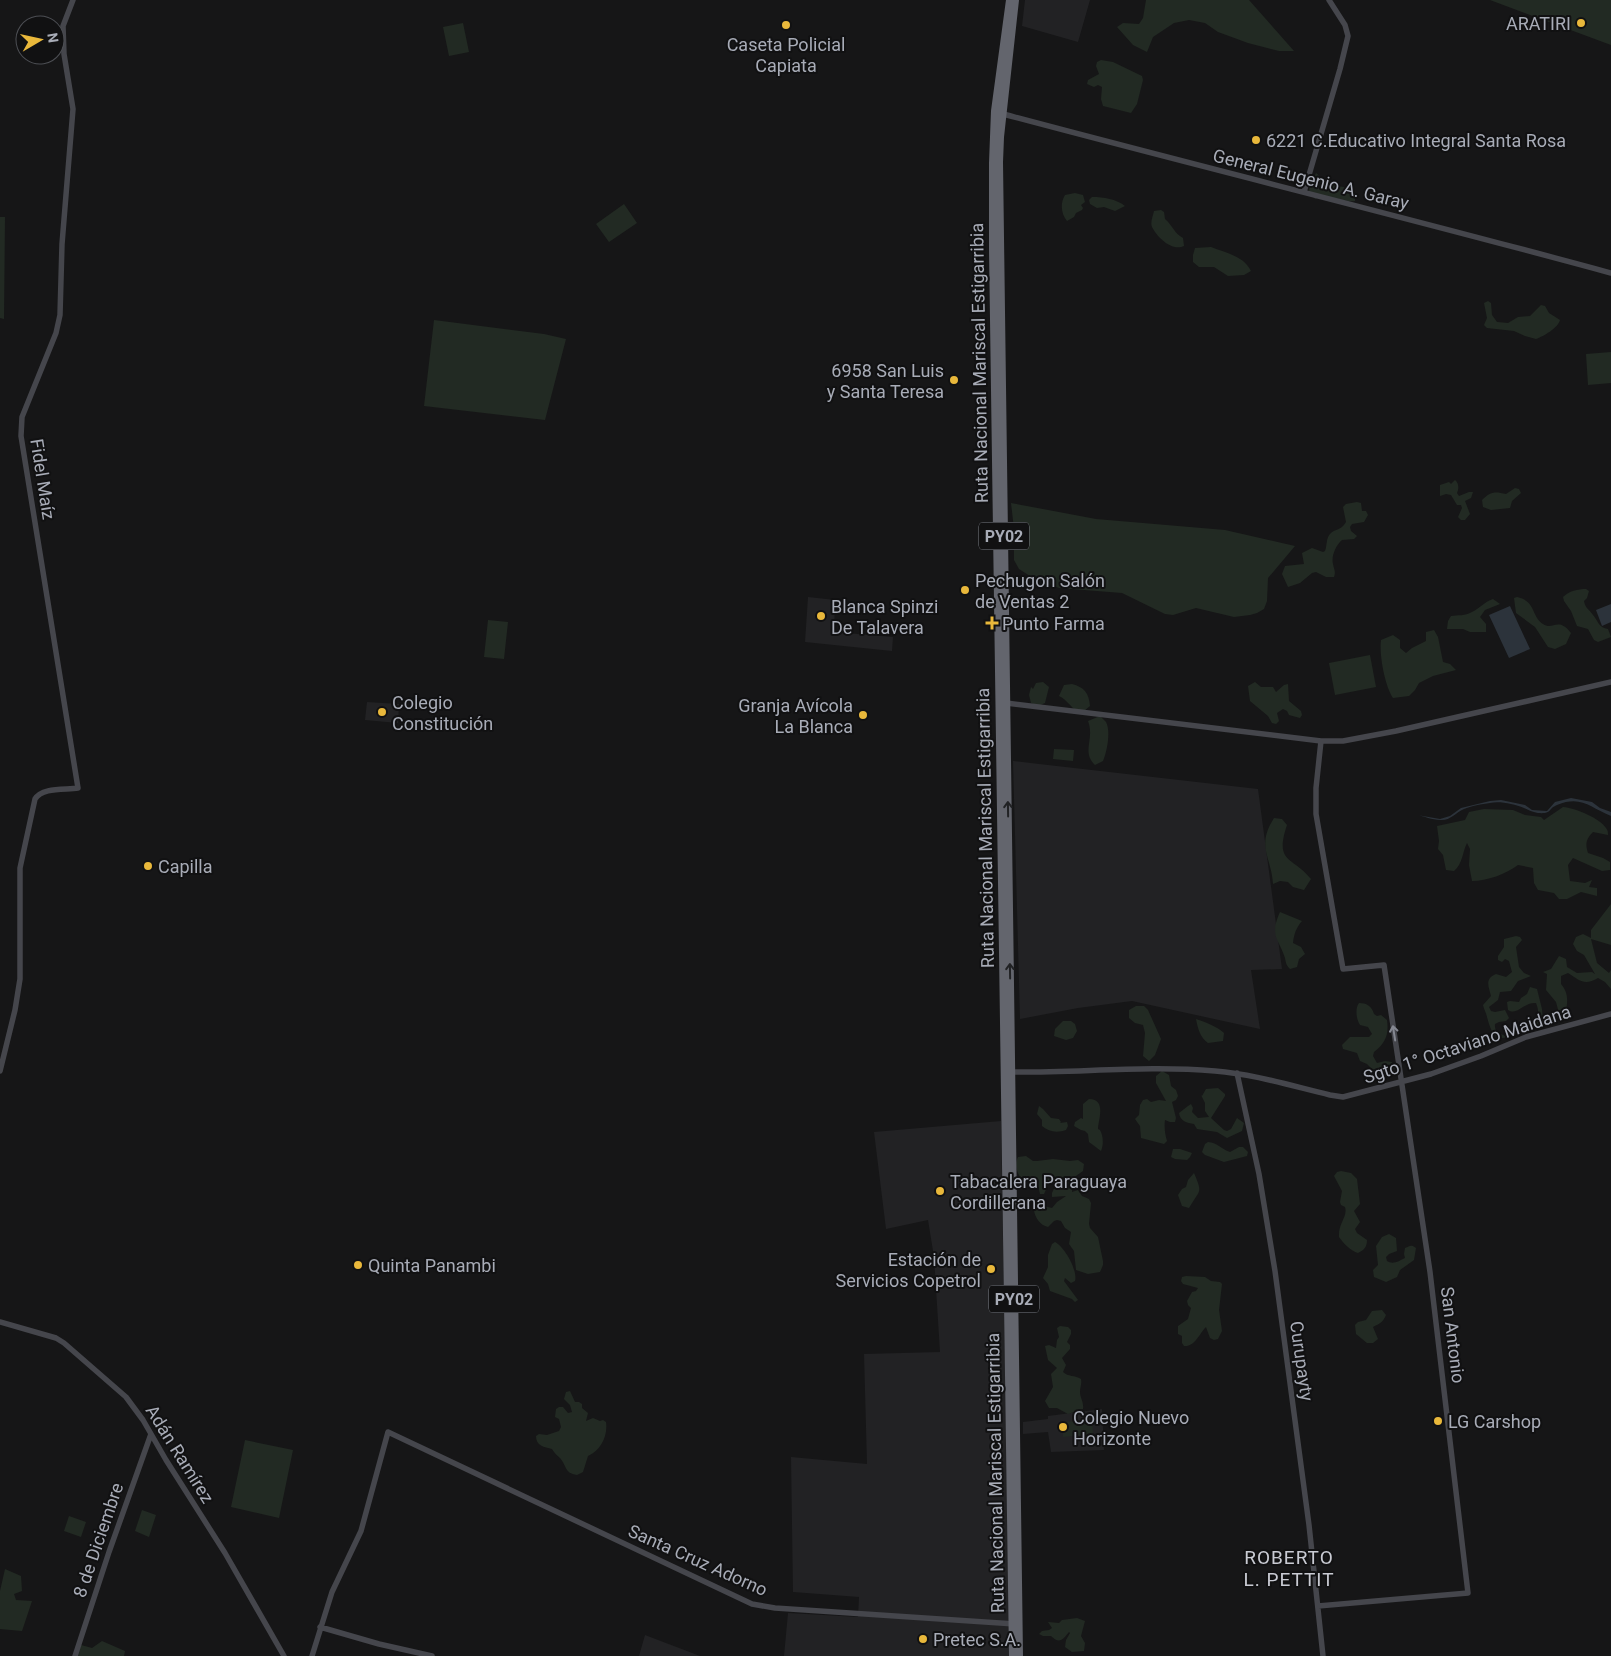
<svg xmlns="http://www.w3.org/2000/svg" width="1611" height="1656" font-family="Roboto,sans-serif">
  <rect width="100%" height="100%" fill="#161617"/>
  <path fill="#222224" d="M1025 0H1090L1078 42 1022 26Z
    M808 597 835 600 834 632 893 637 892 651 805 642Z
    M367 702 399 704 398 723 365 720Z
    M1013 761 1258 789 1282 969 1251 970 1260 1029 1132 1001 1078 1008 1020 1019Z
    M1001 1121 1010 1656H784L788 1613 858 1617 859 1597 793 1592 791 1457 867 1464 864 1354 940 1352 934 1257 928 1220 886 1229 874 1132Z
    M1102 1409 1104 1450 1051 1452 1048 1432 1023 1434V1422L1048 1419V1416Z
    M645 1635 700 1656H639Z"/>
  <path fill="#222a23" d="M1146 0H1249L1294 51H1279L1248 43 1218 32 1205 23 1189 20 1174 23 1153 37 1147 52 1133 45 1117 27 1123 23 1139 24 1143 18Z
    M1490 0H1611V45Z
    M463 23 469 52 449 56 443 27Z
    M1101 60 1113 62 1142 76 1143 80 1137 104 1131 113 1103 106 1101 99 1102 87 1098 85 1094 87 1087 84 1088 80 1099 74 1096 66 1097 62Z
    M1316 173 1329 184 1348 188 1355 192V201C1343 203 1329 193 1315 199L1309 191C1309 186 1314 178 1316 173Z
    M1075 193 1083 195 1085 202 1081 205 1083 208 1082 210 1076 213 1074 217 1067 221C1061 214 1060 203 1065 195Z
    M1092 197C1104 197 1116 199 1125 206L1115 211 1104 207 1097 208 1090 204 1089 200Z
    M624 204 637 223 609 242 596 224Z
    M1161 210 1164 212 1165 219C1173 226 1174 233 1183 238L1184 246C1172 252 1157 237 1152 227 1150 222 1153 216 1154 211Z
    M0 217H5L4 319 0 318Z
    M1211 247C1226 253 1244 256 1251 271L1244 275 1228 276 1214 267H1199L1193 262V255L1195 248Z
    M1488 301 1491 303 1492 315 1497 322 1508 323 1518 317 1530 316 1541 305 1545 306 1549 313 1560 320C1558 328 1544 336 1536 339L1525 336 1514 331 1487 328 1484 325 1487 318 1484 303Z
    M434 320 544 334 566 339 545 420 424 406Z
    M1611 352V383L1588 385 1586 354Z
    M1455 480C1459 483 1459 489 1457 493L1459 496 1469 492H1473L1471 498 1465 501 1470 514 1465 520H1461L1458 517 1462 508 1461 505H1457L1451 495 1446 494 1440 496V485L1449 482 1451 484Z
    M1515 488 1519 489 1521 493 1512 501 1510 508 1491 510 1483 507 1482 500C1490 492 1494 491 1506 494Z
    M1357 502 1361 503 1362 511H1366L1368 515 1364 522 1352 524 1350 527 1351 531 1357 536 1354 539 1342 540C1336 545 1331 556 1333 564 1334 570 1336 571 1334 577H1326L1316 572 1312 573 1300 583 1288 587 1282 574 1285 566 1304 564 1302 553 1312 548 1323 552 1325 551C1327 546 1326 538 1330 534 1335 528 1340 532 1346 522L1343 507 1346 504Z
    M1011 503 1096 519 1225 530 1295 546 1268 578 1267 601 1264 609 1257 613 1250 615 1234 617 1196 608 1173 615 1165 614 1122 593 1059 588 1030 576 1019 569 1014 560V529Z
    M1586 589 1589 591 1587 598 1584 601C1585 608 1589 609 1593 615 1598 621 1599 628 1608 629L1611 637 1598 642 1594 640 1588 629 1577 626 1571 611 1564 601 1563 597C1569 591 1578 589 1586 589Z
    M1517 597C1536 601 1531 616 1543 624 1553 631 1558 616 1571 633L1566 644 1555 649 1548 647 1535 627 1516 613 1514 598Z
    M1493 599 1500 604 1485 610 1480 617 1486 624V632H1470L1463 629H1447L1448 621 1451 616C1458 615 1465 616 1472 612 1480 608 1484 602 1493 599Z
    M488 620 508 622 504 659 484 657Z
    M1434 630 1438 637 1443 662 1450 664 1456 670 1433 676 1419 683 1415 690 1409 696 1393 698C1385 686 1379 655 1381 640L1393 635 1400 640V648L1406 653 1412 648 1426 641V632Z
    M1370 655 1376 687 1335 695 1329 663Z
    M1043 682 1049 687 1045 703 1038 706 1031 703 1029 695 1031 687 1033 689 1036 683Z
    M1255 682 1261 687H1273L1276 692 1284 685 1288 684 1289 701 1301 711 1302 715 1300 718 1289 715 1287 711 1283 709 1277 713 1279 721 1276 724 1272 723 1268 716 1250 701 1248 686Z
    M1072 684C1084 687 1089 693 1090 706L1084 711H1076C1070 706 1067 700 1059 696L1064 685Z
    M1100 716C1102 718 1104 720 1106 722 1111 731 1107 752 1103 761L1095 765C1081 752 1095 739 1088 721Z
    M1054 749 1074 750 1073 761 1053 759Z
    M1563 807C1575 808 1600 818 1606 828 1608 830 1608 833 1608 835L1593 832C1586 839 1585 844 1588 853L1603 858 1610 862V870L1602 871 1573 858 1568 865 1570 881 1585 883 1592 880 1589 887 1597 888V896L1581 892 1567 899H1559L1554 893 1538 890 1534 883 1533 868 1518 865C1506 874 1487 881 1472 881L1469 865 1470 849 1467 843C1462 853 1463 863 1454 871L1446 870 1443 855 1438 849 1439 841 1437 826 1465 820 1469 812 1484 809 1513 810 1525 815 1541 817 1544 820Z
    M1274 818 1282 819 1287 825C1274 864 1293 856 1311 879L1304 890 1293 887 1288 882 1280 881 1273 884C1271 855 1256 847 1274 818Z
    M1611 904V945L1591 939 1597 963 1609 973 1611 970V989L1605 982 1598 978C1585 986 1580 981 1568 973L1561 976V984C1568 992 1568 1000 1566 1011L1560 1017 1556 1002 1546 990 1547 974 1543 972 1551 969 1559 956 1566 959 1567 967 1577 973 1592 972 1595 974 1584 955 1577 951 1573 944 1576 937 1583 934 1591 938V930Z
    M1280 912 1302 921C1296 928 1294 934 1293 943L1301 947 1305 954 1299 959 1297 967 1290 969C1286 965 1286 963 1285 958 1279 939 1269 936 1280 912Z
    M1516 936 1520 937 1522 940 1516 947 1519 967 1524 973 1531 976 1518 981 1511 991 1500 992 1498 1000 1489 1007 1491 1011 1495 1012 1505 1010 1509 1018 1506 1021 1499 1022 1495 1024C1494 1034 1502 1033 1507 1037 1493 1042 1490 1027 1487 1017 1486 1012 1484 1010 1483 1005L1491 996C1489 987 1484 979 1496 974L1506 977 1512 972 1509 961 1505 959 1502 962 1498 960V956L1504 947V939Z
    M1530 987 1537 989 1542 1009 1543 1021 1538 1028 1530 1027V1023C1538 1017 1540 1013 1536 1003 1523 1002 1518 1016 1508 1010L1507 1002 1510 1001 1519 1002 1521 998 1527 994Z
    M1359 1003C1366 1003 1372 1006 1374 1014L1377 1016 1381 1015 1387 1020C1389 1034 1386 1043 1374 1052L1373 1056 1377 1063 1385 1061 1392 1062 1395 1068 1392 1071 1372 1069 1367 1064 1360 1061 1357 1053 1343 1049 1342 1045 1350 1037H1369L1372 1034 1368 1027 1360 1025C1356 1019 1355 1008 1359 1003Z
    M1136 1006H1144L1148 1010 1161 1039 1155 1055 1149 1061 1143 1056 1145 1033 1143 1025 1135 1023 1129 1018V1010Z
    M1196 1019C1203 1021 1218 1027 1224 1033L1223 1041 1208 1043C1200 1037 1198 1029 1196 1019Z
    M1063 1021H1071L1075 1024 1077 1031 1073 1038 1066 1040 1054 1036 1055 1029Z
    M1162 1071 1169 1075 1171 1086 1176 1090 1178 1096 1176 1100 1172 1102 1176 1118 1175 1122H1170L1165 1120C1164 1127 1165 1134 1167 1141L1164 1144 1141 1138 1140 1126 1135 1119 1139 1115 1140 1105 1143 1100 1147 1099 1151 1102 1159 1100 1166 1101 1156 1083V1076Z
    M1218 1088 1225 1094V1096L1211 1118 1224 1130 1227 1131 1231 1129 1237 1118 1244 1123 1242 1131 1227 1138 1217 1132 1197 1129 1194 1124C1187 1123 1180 1121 1179 1113L1188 1106 1191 1104 1193 1108 1192 1112 1198 1118 1209 1117 1205 1111V1103L1201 1095 1202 1096 1206 1089Z
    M1089 1099C1107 1099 1098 1121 1098 1129L1100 1130C1103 1135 1104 1144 1101 1151L1089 1142 1088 1134 1085 1131 1081 1130 1074 1126 1075 1122 1081 1118 1083 1119V1104Z
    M1039 1106 1043 1109 1051 1118 1059 1119 1061 1122 1060 1123 1067 1122 1068 1126 1066 1130C1057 1133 1049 1132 1042 1126V1120L1037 1114Z
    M1208 1142C1218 1143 1221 1149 1230 1152L1239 1147H1243L1248 1152 1247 1156 1224 1162 1205 1155 1202 1152 1205 1144Z
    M1173 1149H1180L1192 1153 1190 1157 1187 1160 1175 1159 1171 1157Z
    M1026 1156 1033 1161H1037L1053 1159 1070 1161 1078 1160 1084 1164 1083 1171 1073 1178 1072 1192 1078 1190 1082 1196 1089 1199 1091 1203 1089 1224 1090 1228 1098 1237 1103 1261V1265L1100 1272 1088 1274 1076 1270 1074 1251 1069 1244 1071 1232 1065 1228 1061 1221 1057 1220 1054 1221 1048 1227C1040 1225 1035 1218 1034 1210L1037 1207 1044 1206 1052 1208 1057 1202 1066 1196 1052 1197V1193L1057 1182 1053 1181 1049 1183 1044 1194H1040L1036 1178C1032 1178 1027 1180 1024 1179 1016 1177 1015 1162 1018 1157Z
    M1341 1171 1351 1173 1357 1179 1360 1204 1354 1211 1360 1222 1355 1229 1357 1233 1367 1240C1367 1247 1364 1250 1358 1253 1351 1251 1343 1243 1339 1237 1338 1223 1348 1217 1345 1207L1341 1205 1340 1202 1342 1191 1334 1176 1337 1172Z
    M1194 1173C1203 1194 1200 1189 1189 1208L1182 1206 1178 1195 1182 1189 1186 1187 1188 1180Z
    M1389 1234 1396 1238 1397 1251 1389 1254 1386 1257 1387 1261C1393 1265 1399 1261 1405 1258L1404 1254 1405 1248C1410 1246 1411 1244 1416 1248L1414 1260 1400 1270 1397 1277 1386 1282 1374 1277 1373 1270 1378 1265 1376 1246 1382 1237Z
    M1055 1242C1065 1247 1078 1271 1075 1281L1071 1283 1065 1278 1064 1281 1078 1300 1075 1302 1072 1299 1050 1291 1048 1284 1043 1278 1048 1267V1255L1052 1244Z
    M1186 1276 1205 1277 1211 1281 1220 1282 1222 1284 1219 1310 1222 1331 1218 1339 1214 1340 1210 1338 1206 1327C1199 1334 1195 1347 1184 1346L1182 1343V1336L1178 1334V1326L1188 1319 1191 1308 1188 1305 1187 1301 1192 1292 1196 1291 1198 1288 1183 1284 1181 1281 1182 1277Z
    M1382 1310 1386 1315C1383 1322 1381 1323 1373 1327L1378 1339 1373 1343H1367L1356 1334 1355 1325 1358 1322 1366 1320 1372 1311Z
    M1060 1326 1068 1327 1071 1330V1334L1067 1342 1070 1345V1349L1062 1358 1066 1365 1063 1372C1068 1377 1075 1375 1081 1379 1082 1384 1080 1387 1080 1392 1080 1398 1084 1402 1083 1409L1068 1414 1057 1408H1049L1045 1401 1053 1387 1051 1374 1057 1368 1048 1360 1045 1346 1049 1345 1056 1348 1057 1340 1059 1337 1057 1328Z
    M570 1391 575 1402H579L582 1404V1408L588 1413 586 1421 593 1418 600 1421 603 1420 606 1422C608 1436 601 1450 588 1456L583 1472 577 1475C564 1473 567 1466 560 1458 557 1455 555 1454 552 1449 544 1447 536 1446 536 1436L539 1434 547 1435 559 1431 561 1427 559 1419 555 1417 556 1409 559 1407H563L568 1413 572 1412 570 1405 564 1399 566 1392Z
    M1092 1420 1093 1434 1063 1437V1422Z
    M245 1440 293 1450 279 1518 231 1507Z
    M142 1510 156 1515 149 1537 135 1531Z
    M69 1516 86 1522 81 1537 64 1531Z
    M5 1569 21 1576 22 1591 14 1594 16 1600 32 1601 22 1631 0 1629V1591Z
    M1077 1618 1085 1621 1081 1636 1085 1643 1084 1651 1072 1652 1065 1647 1066 1640 1070 1633 1069 1632C1063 1639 1060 1645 1051 1636H1043L1039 1634 1042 1631 1049 1630 1052 1628 1048 1622 1059 1623 1062 1620Z
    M102 1641 125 1651 124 1656H77L81 1645 92 1648Z"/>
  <path fill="#2c333b" d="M1611 604V622L1602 626 1596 610Z
    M1510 606 1530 649 1509 658 1489 615Z
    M1571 798 1592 802 1600 808 1611 812V816C1590 808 1582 795 1557 805 1547 809 1553 814 1538 813 1532 812 1529 810 1524 808 1514 804 1500 801 1490 803 1482 804 1471 806 1464 809 1455 813 1450 821 1440 820 1432 820 1424 816 1417 815L1440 819 1450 816 1461 808 1490 801 1501 800 1525 805 1532 810 1547 811 1555 802Z"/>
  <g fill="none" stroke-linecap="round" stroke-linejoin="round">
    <path stroke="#45464c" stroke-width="5.5" d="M1003 114C1205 168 1409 218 1611 273
      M1304 192 1340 69 1348 36 1345 25 1329 0
      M1006 703 1321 741H1343L1396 731 1611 682
      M0 1071 15 1010 20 979V868L35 799C42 787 65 790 78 788L21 436 22 417 56 333 60 315 62 244 73 109 64 54 63 26 73 0
      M1009 1072C1078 1073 1146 1065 1215 1071 1253 1074 1292 1086 1330 1095L1343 1097 1431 1074 1481 1056 1526 1037 1611 1014
      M1237 1073 1259 1174 1275 1271 1309 1525 1323 1656
      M0 1322 56 1338 64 1343 126 1397 143 1420 166 1460 225 1553 284 1656
      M1318 1606 1468 1593 1430 1272 1384 965 1343 969 1316 814V788L1321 741
      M320 1627 379 1644 432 1656
      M75 1656 109 1552 151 1434
      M312 1656 332 1592 361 1531 388 1432 752 1604 775 1608 1015 1624"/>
    <path stroke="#63656d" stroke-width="8" d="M1010 0 995 111 993 163V249L1013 1656
      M1015 0 1000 137 999 162 1019 1656"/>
  </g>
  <defs><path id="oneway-shaft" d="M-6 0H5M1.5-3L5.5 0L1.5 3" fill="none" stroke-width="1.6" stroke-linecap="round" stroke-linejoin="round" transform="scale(1.25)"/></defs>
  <g stroke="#212224">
    <use href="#oneway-shaft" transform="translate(1008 809) rotate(-91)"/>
    <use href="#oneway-shaft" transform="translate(1010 971) rotate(-91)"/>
  </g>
  <use stroke="#858892" href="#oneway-shaft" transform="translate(1394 1033) rotate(-99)"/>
  <g fill="#e9b83b" stroke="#111112" stroke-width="2">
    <circle cx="1581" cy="23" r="5"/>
    <circle cx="786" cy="25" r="5"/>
    <circle cx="1256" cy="140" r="5"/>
    <circle cx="954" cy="380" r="5"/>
    <circle cx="965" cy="590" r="5"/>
    <circle cx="821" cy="616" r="5"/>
    <path d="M989.5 615.5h5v5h5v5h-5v5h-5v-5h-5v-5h5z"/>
    <circle cx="382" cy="712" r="5"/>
    <circle cx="863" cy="715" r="5"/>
    <circle cx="148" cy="866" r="5"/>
    <circle cx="940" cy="1191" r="5"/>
    <circle cx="358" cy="1265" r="5"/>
    <circle cx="991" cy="1269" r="5"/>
    <circle cx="1438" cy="1421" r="5"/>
    <circle cx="1063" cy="1427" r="5"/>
    <circle cx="923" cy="1639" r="5"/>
  </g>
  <g text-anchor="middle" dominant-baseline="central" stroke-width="4" stroke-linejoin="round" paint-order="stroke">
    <g fill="#111112" stroke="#7b7e86" stroke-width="1">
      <rect x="979" y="522.5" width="50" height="27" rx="4"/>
      <rect x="989" y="1285.5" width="50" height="27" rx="4"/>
    </g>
    <g font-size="16" font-weight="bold" fill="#a8acb7">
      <text x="1004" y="536">PY02</text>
      <text x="1014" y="1299">PY02</text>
    </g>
    <g font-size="18" fill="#a8acb7" stroke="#111112" text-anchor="start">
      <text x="1571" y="23" text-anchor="end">ARATIRI</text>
      <text x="786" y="44" text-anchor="middle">Caseta Policial<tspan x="786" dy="21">Capiata</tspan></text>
      <text x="1266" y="140">6221 C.Educativo Integral Santa Rosa</text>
      <text x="944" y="370" text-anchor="end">6958 San Luis<tspan x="944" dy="21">y Santa Teresa</tspan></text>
      <text x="975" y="580">Pechugon Salón<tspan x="975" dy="21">de Ventas 2</tspan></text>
      <text x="831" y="606">Blanca Spinzi<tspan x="831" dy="21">De Talavera</tspan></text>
      <text x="1002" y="623">Punto Farma</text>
      <text x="392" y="702">Colegio<tspan x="392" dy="21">Constitución</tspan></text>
      <text x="853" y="705" text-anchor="end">Granja Avícola<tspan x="853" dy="21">La Blanca</tspan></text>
      <text x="158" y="866">Capilla</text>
      <text x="950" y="1181">Tabacalera Paraguaya<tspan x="950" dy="21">Cordillerana</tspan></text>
      <text x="981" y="1259" text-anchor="end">Estación de<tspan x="981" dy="21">Servicios Copetrol</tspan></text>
      <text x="368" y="1265">Quinta Panambi</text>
      <text x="1073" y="1417">Colegio Nuevo<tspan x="1073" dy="21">Horizonte</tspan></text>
      <text x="1448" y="1421">LG Carshop</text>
      <text x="933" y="1639">Pretec S.A.</text>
    </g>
    <g font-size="18" fill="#a8acb7" stroke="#111112">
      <text transform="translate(1311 179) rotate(14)">General Eugenio A. Garay</text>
      <text transform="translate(979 363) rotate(-91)">Ruta Nacional Mariscal Estigarribia</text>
      <text transform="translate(43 479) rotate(81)">Fidel Maíz</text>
      <text transform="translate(985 828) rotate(-91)">Ruta Nacional Mariscal Estigarribia</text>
      <text transform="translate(1467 1044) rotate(-18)">Sgto 1° Octaviano Maidana</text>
      <text transform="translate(1453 1335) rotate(83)">San Antonio</text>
      <text transform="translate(1302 1361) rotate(82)">Curupayty</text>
      <text transform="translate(180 1454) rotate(58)">Adán Ramírez</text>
      <text transform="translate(995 1473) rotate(-91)">Ruta Nacional Mariscal Estigarribia</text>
      <text transform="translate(98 1540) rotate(-71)">8 de Diciembre</text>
      <text transform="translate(698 1560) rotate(24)">Santa Cruz Adorno</text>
    </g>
    <g font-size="19" letter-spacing="1" fill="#c9cbd3" stroke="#111112">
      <text x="1289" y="1557">ROBERTO<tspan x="1289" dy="22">L. PETTIT</tspan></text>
    </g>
  </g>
  <g transform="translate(40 40) rotate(81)"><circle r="24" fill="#111112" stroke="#4d4f54"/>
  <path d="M0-4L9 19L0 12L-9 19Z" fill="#e9b83b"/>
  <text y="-8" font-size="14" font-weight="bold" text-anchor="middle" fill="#a8acb7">N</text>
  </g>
</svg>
